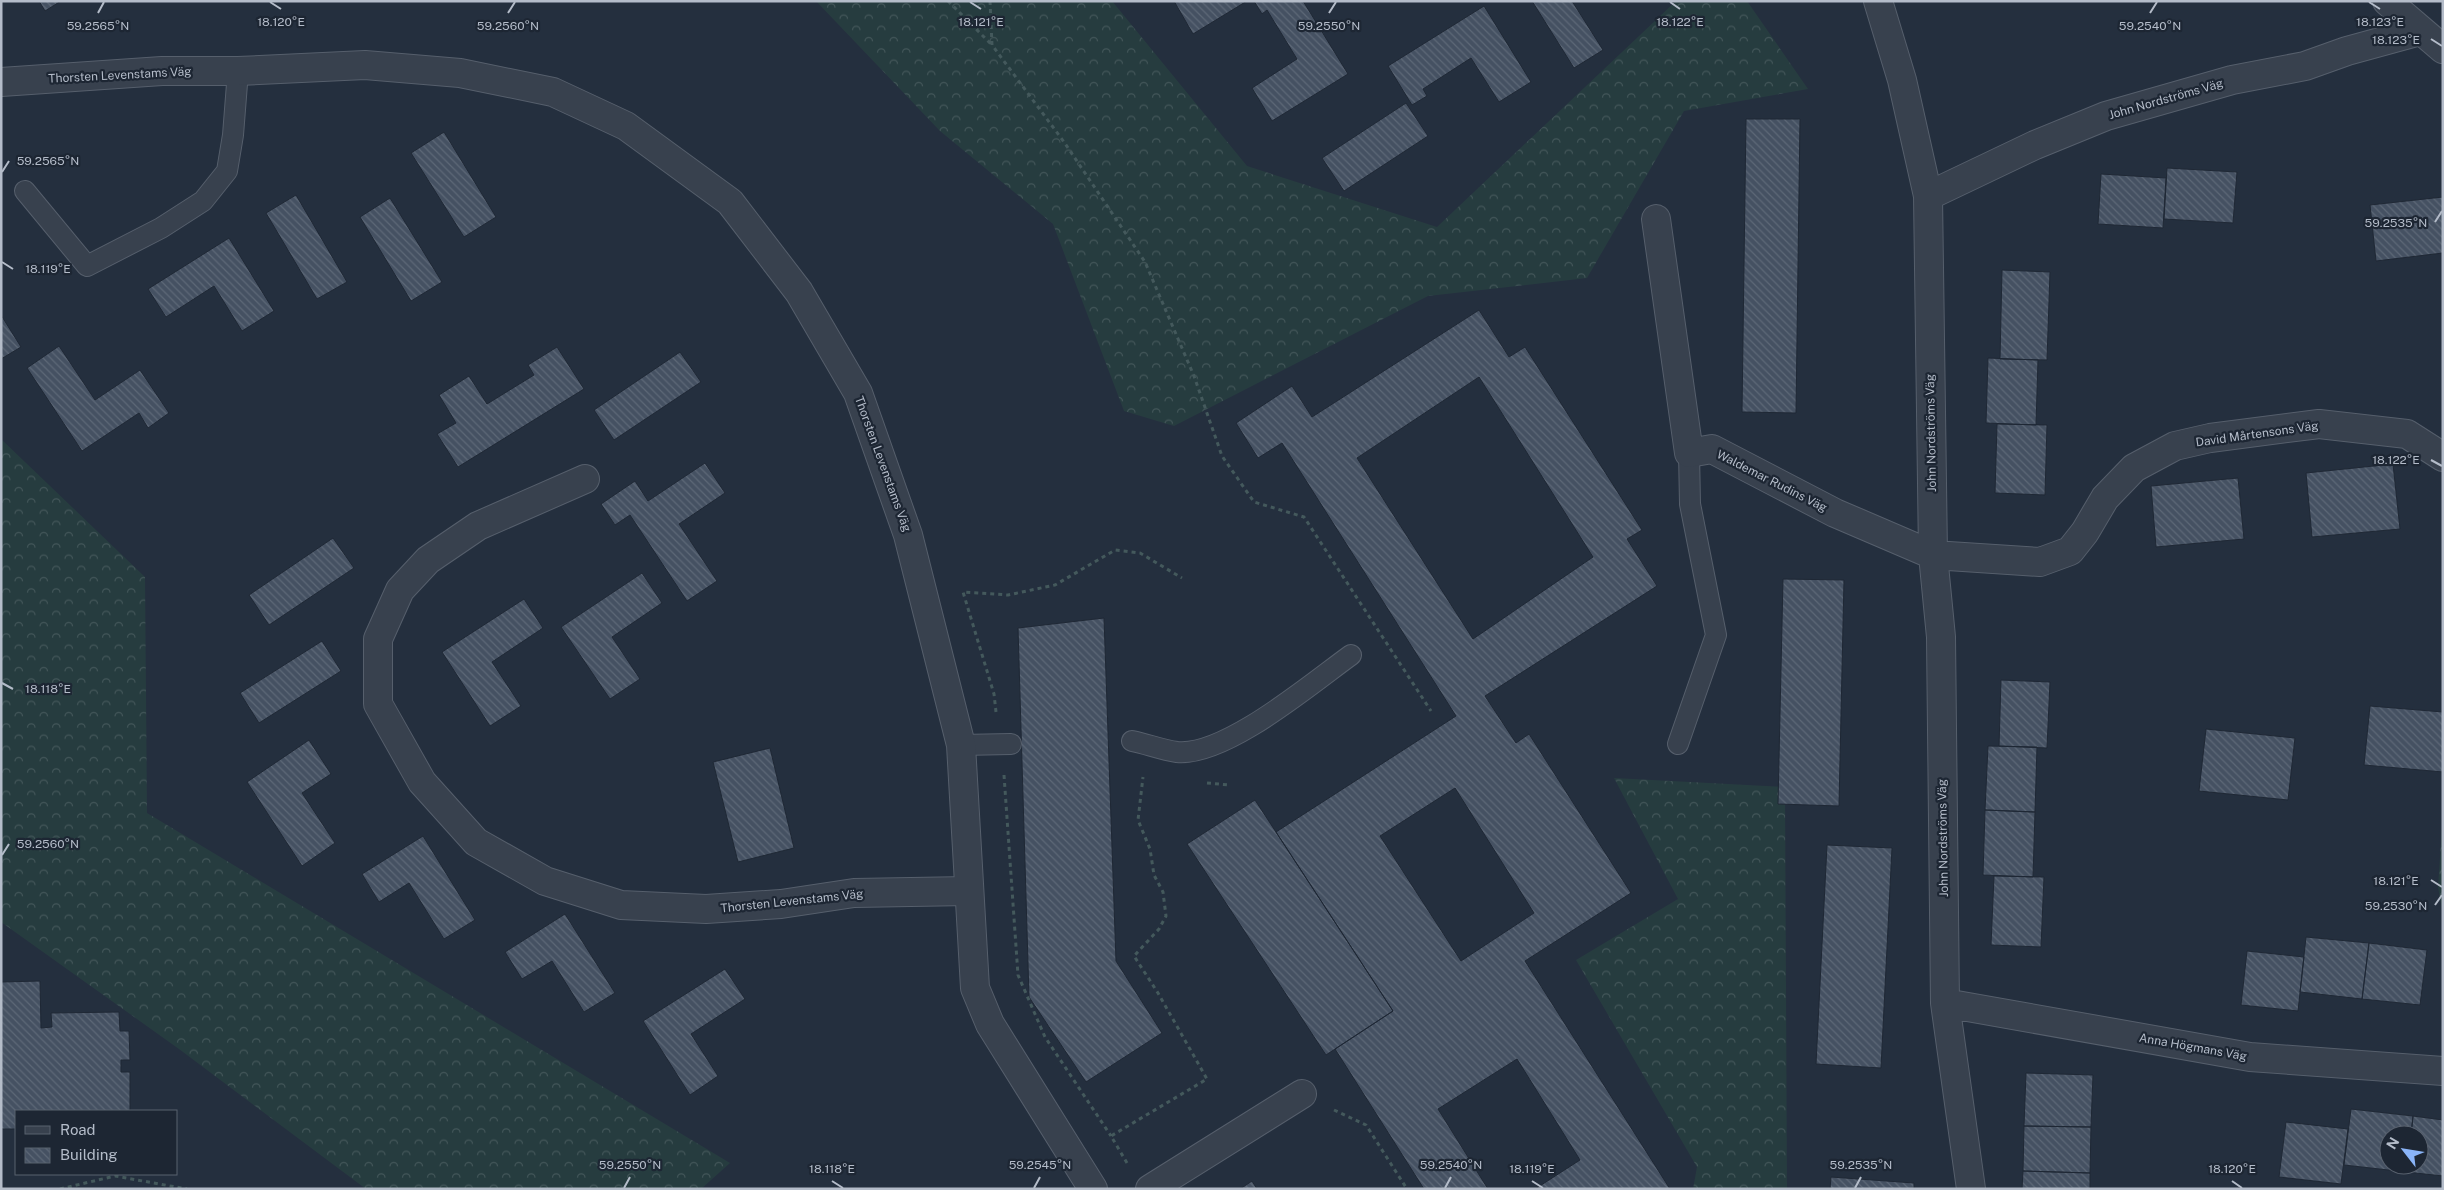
<svg xmlns="http://www.w3.org/2000/svg" width="2444" height="1190" font-family="'Public Sans',sans-serif">
  <defs>
    <pattern id="forest-crowns" width="20" height="18" patternUnits="userSpaceOnUse" patternTransform="scale(1.25)"><rect width="20" height="18" fill="#263c3f"/><path d="M2 6a3 3 0 1 1 6 0M12 15a3 3 0 1 1 6 0" fill="none" stroke="#435659"/></pattern>
    <pattern id="building-back-hatch" width="6" height="6" patternUnits="userSpaceOnUse" patternTransform="scale(1.25)"><rect width="6" height="6" fill="#455162"/><path d="M-1 5l2 2M0 0l6 6M5-1l2 2" fill="none" stroke="#5d6877"/></pattern>
  </defs>
  <rect width="100%" height="100%" fill="#242f3e"/>
  <path fill="url(#forest-crowns)" d="M816 1H1112L1247 166 1437 227 1676 1H1747L1808 89 1684 111 1587 278 1428 296 1174 426 1124 411 1053 224 940 131Z
    M1 439 145 577 147 813 730 1163 701 1189H366L179 1049 1 922Z
    M1614 778 1785 787 1787 1189H1693L1697 1167 1576 960 1678 899Z
    M2443 813V914L2438 887Z"/>
  <path fill="url(#building-back-hatch)" stroke="#1f2835" fill-rule="evenodd" d="M39 1H61L45 11Z
    M1174 1H1247L1193 34Z
    M1254 1H1303L1348 74 1272 121 1252 88 1297 59 1267 10 1262 14Z
    M1532 1H1572L1603 50 1574 68Z
    M1484 6 1531 82 1499 102 1471 58 1423 89 1427 96 1412 105 1388 66Z
    M1406 103 1428 136 1344 191 1322 158Z
    M1746 119H1800L1796 413 1742 412Z
    M444 132 496 217 464 237 411 153Z
    M2167 168 2237 172 2233 223 2164 219Z
    M2101 174 2166 178 2163 228 2098 224Z
    M296 195 347 282 317 299 266 213Z
    M2443 197V253L2376 261 2370 205Z
    M390 198 442 282 411 301 360 217Z
    M229 238 274 311 242 331 214 286 166 317 148 289Z
    M2002 270 2050 272 2047 360 2000 359Z
    M1479 310 1509 357 1525 347 1642 530 1627 539 1657 586 1485 696 1516 743 1529 734 1631 893 1525 961 1670 1189H1535L1580 1160 1517 1059 1438 1109 1488 1189H1424L1335 1049 1393 1011 1276 832 1456 716 1282 443 1258 458 1236 423 1292 386 1312 417ZM1479 377 1593 557 1473 639 1357 458ZM1455 788 1534 913 1461 961 1380 836Z
    M1 315 21 347 1 359Z
    M59 346 95 400 140 370 169 413 148 428 139 413 82 451 27 368Z
    M557 347 584 389 458 467 437 434 456 423 439 395 469 376 487 404 534 375 528 365Z
    M680 352 701 382 614 440 594 410Z
    M1988 358 2038 360 2036 425 1986 423Z
    M1997 424 2047 425 2045 495 1995 493Z
    M705 463 725 493 679 524 717 581 687 601 630 515 615 525 601 504 635 481 648 501Z
    M2393 464 2400 529 2312 537 2306 473Z
    M2238 478 2244 539 2156 547 2151 486Z
    M333 538 354 568 269 625 249 595Z
    M642 573 662 603 612 637 640 679 610 699 561 627Z
    M1783 579 1844 580 1839 806 1778 804Z
    M524 599 543 628 492 662 521 706 490 726 442 652Z
    M1104 618 1116 961 1162 1033 1086 1082 1029 997 1018 628Z
    M322 641 341 671 259 723 240 693Z
    M2001 680 2050 682 2047 748 1999 746Z
    M2370 706 2443 712V772L2364 765Z
    M2206 729 2295 738 2288 800 2199 791Z
    M309 740 331 774 302 793 335 843 302 866 247 782Z
    M1988 746 2037 747 2035 812 1985 810Z
    M770 748 794 848 738 862 713 762Z
    M1255 800 1393 1011 1326 1055 1187 844Z
    M1985 810 2035 812 2033 877 1983 875Z
    M423 836 475 920 444 939 409 883 379 902 362 874Z
    M1827 845 1892 848 1881 1068 1816 1064Z
    M1994 876 2044 877 2041 947 1991 945Z
    M565 914 615 993 584 1012 552 961 522 979 505 952Z
    M2306 937 2369 943 2362 999 2300 992Z
    M2369 943 2427 950 2420 1005 2362 999Z
    M2247 951 2304 957 2298 1011 2241 1005Z
    M725 969 745 999 691 1034 718 1076 690 1095 643 1021Z
    M40 981 41 1028 52 1027 51 1013 119 1012 120 1031H129L130 1060H121V1072H130V1111H16V1129H1V982Z
    M2026 1073 2093 1075 2091 1127 2024 1126Z
    M2351 1109 2413 1116 2411 1135H2389V1165H2407L2406 1172 2344 1165Z
    M2413 1116 2443 1120V1176L2406 1172 2407 1165H2419V1135H2411Z
    M2286 1122 2348 1129 2341 1184 2279 1177Z
    M2024 1126 2091 1127 2090 1173 2023 1171Z
    M2023 1171 2090 1173V1189H2022Z
    M1831 1177 1914 1183V1189H1830Z
    M1252 1181 1257 1189H1240Z"/>
  <g fill="none" stroke-linecap="round" stroke-linejoin="round">
    <defs>
      <path id="service" d="M25 191 87 266 161 228 203 201 227 171 233 135 238 71
        M1132 741C1147 744 1162 750 1177 752 1225 757 1312 683 1351 655
        M1678 744 1716 635 1690 504 1689 453
        M961 745 1011 744"/>
      <path id="minor" d="M1878 1 1902 80 1928 196 1933 555 1941 637 1945 1003 1971 1189
        M2387 1 2443 49
        M1 82 162 71H238L365 65 460 73 553 92 626 126 730 202 799 292 858 393 908 535 961 745 975 988 990 1024 1093 1189
        M1928 196 2035 145 2106 116 2232 80 2305 66 2347 51 2420 31
        M1656 219 1689 453 1712 449 1835 513 1933 555 2040 562 2070 551 2085 532 2105 498 2134 468 2175 446 2210 438 2319 424 2407 434 2443 457
        M585 479 478 526 428 560 400 590 378 639V704L422 782 476 842 545 881 621 905 706 909 781 904 854 893 968 891
        M1945 1003 2250 1057 2443 1071
        M1150 1189 1302 1094"/>
    </defs>
    <use href="#service" stroke="#565f6c" stroke-width="22"/>
    <use href="#minor" stroke="#565f6c" stroke-width="30"/>
    <path stroke="#44595c" stroke-width="3" stroke-dasharray="4 4" stroke-linecap="butt" d="M948 1 991 44
      M990 1 992 45 1064 142 1145 262 1194 376 1222 456 1254 502 1304 517 1431 711
      M996 712 994 694 963 592 1008 595 1055 585 1115 550 1140 553 1182 578
      M1004 775 1018 975 1045 1037 1111 1136
      M1207 783 1229 785
      M1334 1110 1366 1125 1407 1189
      M1127 1163 1111 1136 1207 1079 1158 993 1134 956 1159 929 1166 916 1163 892 1154 875 1150 849 1138 820 1143 777
      M60 1189 115 1176 187 1189"/>
    <use href="#service" stroke="#38414e" stroke-width="20"/>
    <use href="#minor" stroke="#38414e" stroke-width="28"/>
  </g>
  <path fill="none" stroke="#b4bcc9" stroke-width="2" d="M270 2 281 9M970 2 981 9M1670 2 1680 9M2369 2 2380 9M98 13 104 2M508 13 515 2M1329 13 1336 2M2150 13 2157 2M2431 39 2442 46M2 172 9 161M2435 222 2442 211M2 262 13 269M2431 460 2442 466M2 683 13 689M2 855 9 844M2431 880 2442 887M2435 905 2442 895M832 1181 843 1188M1532 1181 1543 1188M2232 1181 2242 1188M624 1188 630 1177M1034 1188 1040 1177M1445 1188 1451 1177M1855 1188 1861 1177"/>
  <g text-anchor="middle" dominant-baseline="central" stroke-width="4.5" stroke-linejoin="round" paint-order="stroke">
    <g font-size="12" fill="#b4bcc9" stroke="#1d2633">
      <text transform="translate(120 75) rotate(-3)">Thorsten Levenstams Väg</text>
      <text transform="translate(2166 99) rotate(-16)">John Nordströms Väg</text>
      <text transform="translate(1931 433) rotate(-91)">John Nordströms Väg</text>
      <text transform="translate(2257 434) rotate(-8)">David Mårtensons Väg</text>
      <text transform="translate(883 464) rotate(70)">Thorsten Levenstams Väg</text>
      <text transform="translate(1772 481) rotate(27)">Waldemar Rudins Väg</text>
      <text transform="translate(1943 838) rotate(-91)">John Nordströms Väg</text>
      <text transform="translate(792 901) rotate(-6)">Thorsten Levenstams Väg</text>
      <text transform="translate(2193 1047) rotate(10)">Anna Högmans Väg</text>
    </g>
  </g>
  <g font-size="12" text-anchor="middle" fill="#b4bcc9" stroke="#1d2633" stroke-width="4.5" stroke-linejoin="round" paint-order="stroke">
    <text x="281" y="26">18.120°E</text>
    <text x="981" y="26">18.121°E</text>
    <text x="1680" y="26">18.122°E</text>
    <text x="2380" y="26">18.123°E</text>
    <text x="98" y="30">59.2565°N</text>
    <text x="508" y="30">59.2560°N</text>
    <text x="1329" y="30">59.2550°N</text>
    <text x="2150" y="30">59.2540°N</text>
    <text x="2396" y="44">18.123°E</text>
    <text x="48" y="165">59.2565°N</text>
    <text x="2396" y="227">59.2535°N</text>
    <text x="48" y="273">18.119°E</text>
    <text x="2396" y="464">18.122°E</text>
    <text x="48" y="693">18.118°E</text>
    <text x="48" y="848">59.2560°N</text>
    <text x="2396" y="885">18.121°E</text>
    <text x="2396" y="910">59.2530°N</text>
    <text x="630" y="1169">59.2550°N</text>
    <text x="1040" y="1169">59.2545°N</text>
    <text x="1451" y="1169">59.2540°N</text>
    <text x="1861" y="1169">59.2535°N</text>
    <text x="832" y="1173">18.118°E</text>
    <text x="1532" y="1173">18.119°E</text>
    <text x="2232" y="1173">18.120°E</text>
  </g>
  <rect width="2444" height="1190" fill="none" stroke="#b4bcc9" stroke-width="5"/>
  <rect x="15" y="1110" width="162" height="65" fill="#1d2633" stroke="#59626f"/>
  <rect x="25" y="1126" width="25" height="8" fill="#38414e" stroke="#59626f"/>
  <text x="60" y="1135" font-size="15" fill="#b4bcc9">Road</text>
  <rect x="25" y="1148" width="25" height="15" fill="url(#building-back-hatch)" stroke="#59626f"/>
  <text x="60" y="1160" font-size="15" fill="#b4bcc9">Building</text>
  <g transform="translate(2404 1150) rotate(301)"><circle r="24" fill="#1d2633" stroke="#59626f"/>
  <path d="M0-4L9 19L0 12L-9 19Z" fill="#8ab4f8"/>
  <text y="-8" font-size="14" font-weight="bold" text-anchor="middle" fill="#b4bcc9">N</text>
  </g>
</svg>
